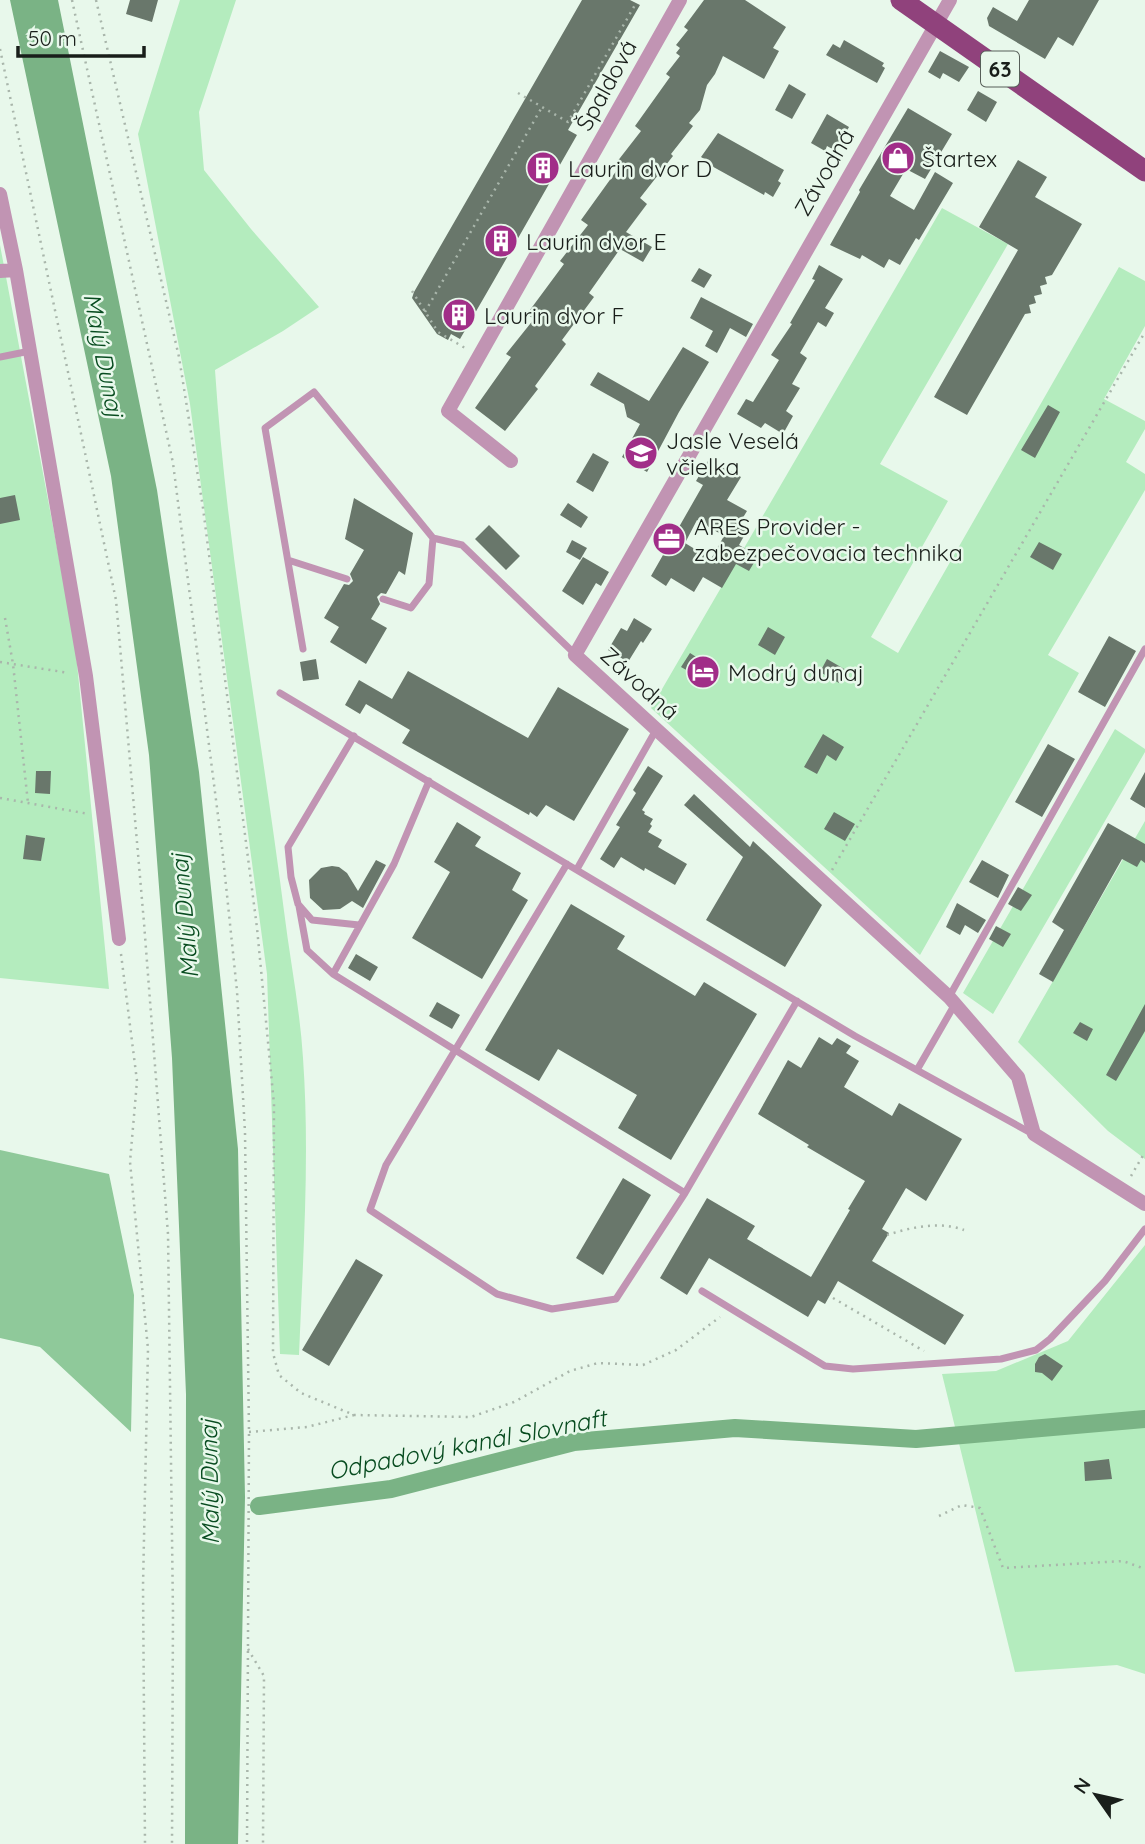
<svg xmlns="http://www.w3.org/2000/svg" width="1145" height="1844" font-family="Quicksand,sans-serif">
  <rect width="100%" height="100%" fill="#e8f8eb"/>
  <path fill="#b4ecbe" d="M180 0H236L199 112 204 170 251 229 319 307 283 331 215 370C227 552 261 730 284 911 290 960 300 1009 303 1058 310 1157 303 1256 299 1355L280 1354 267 974 190 404 138 134Z
    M942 208 1008 244 880 464 948 501 871 637 898 653 1119 267 1145 281V326L1104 399 1145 421V429L1126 462 1145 474V490L1048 655 1079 673 920 955 651 708Z
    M0 245 75 643 109 989 0 978Z
    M1115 729 1145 749V752L993 1014 963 993Z
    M1145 821V1159L1108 1131 1018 1042Z
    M1145 1245V1674L1117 1665 1015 1672 942 1374 996 1371 1068 1341Z"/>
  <path fill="#8fc99a" d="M0 1150 109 1174 134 1295 131 1432 40 1347 0 1338Z"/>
  <path fill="#7ab385" d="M10 0H58L157 490 199 772 238 1149 245 1497 238 1844H185L186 1394 172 1058 149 755 111 476Z"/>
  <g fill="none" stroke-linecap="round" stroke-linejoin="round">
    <path stroke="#7ab385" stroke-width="18" d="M259 1506 391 1489 574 1442 735 1428 916 1439 1145 1419"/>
  </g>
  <path fill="#69776b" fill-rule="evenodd" d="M130 0H158L152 22 126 14Z
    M582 0H630L640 5 568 130 577 135 493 282 460 339 451 334 448 340 437 334 412 298 414 292Z
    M704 0H745L786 27 773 48 779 51 764 79 723 56 715 74 707 85 700 110 689 123 693 126 671 154 673 156 640 198 647 204 626 232 652 247 643 262 620 249 589 293 594 297 562 340 566 344 535 386 538 389 505 431 475 408 511 357 506 354 534 319 527 314 564 264 560 261 588 225 581 220 617 170 613 167 641 131 635 126 670 77 666 74 680 56 676 53 680 48 676 45 688 30 684 27Z
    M1029 0H1099L1073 46 1058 37 1045 59 989 26 987 18 993 7 1017 21Z
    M844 40 884 63 882 66 885 68 877 83 826 55 833 44 840 48Z
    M940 51 969 67 959 82 943 73 940 79 928 72Z
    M789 84 806 94 792 119 775 110Z
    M978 91 997 102 986 122 967 110Z
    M908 108 952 134 925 179 906 169 890 196 914 210 935 172 953 183 919 240 916 238 900 265 889 259 884 268 862 255 860 259 830 245 860 192 859 190Z
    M827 114 849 127 836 151 827 146 825 151 811 143Z
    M718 133 784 170 778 181 781 183 773 197 765 192 764 195 708 164 709 162 701 157Z
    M1018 160 1047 177 1035 197 1082 224 1052 275 1045 277 1047 284 1040 286 1042 294 1034 296 1036 303 1029 305 1031 313 1025 314 967 415 934 397 1018 250 979 227Z
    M819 265 843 279 825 308 834 313 826 327 818 322 800 353 807 358 792 384 800 388 786 411 793 416 783 434 765 423 761 428 737 414 746 399 753 402 779 360 771 355 792 324 790 323 815 280 812 279Z
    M699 268 712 275 704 288 691 281Z
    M701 297 753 324 746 337 730 328 717 353 705 346 713 331 690 318Z
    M683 347 709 362 679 412 647 472 622 457 640 424 627 417 624 404 590 385 598 372 649 401Z
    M1048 405 1060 412 1035 458 1021 450Z
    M593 453 609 462 593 492 576 482Z
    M709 459 741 477 727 500 747 511 739 524 748 529 739 545 758 556 749 571 736 564 722 588 703 577 694 592 671 578 666 586 651 576 703 485 696 481ZM697 520 724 536 711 559 685 543Z
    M15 495 20 520 0 524V498Z
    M354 498 413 533 405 575 399 571 386 594 381 593 377 597 380 604 371 619 387 628 366 664 330 642 339 627 324 618 344 584 349 585 353 581 350 574 364 550 345 539Z
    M568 503 588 517 581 528 560 515Z
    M489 525 520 556 506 570 475 539Z
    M572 540 587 548 580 560 566 552Z
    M1039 542 1062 554 1053 570 1030 557Z
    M583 557 609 572 601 586 596 583 583 605 562 591Z
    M634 618 652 629 643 643 641 641 628 662 608 650 621 628 627 631Z
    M768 627 785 637 775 655 758 645Z
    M1109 636 1136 651 1105 707 1078 692Z
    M690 653 718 671 708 688 693 679 694 677 687 673 688 671 681 667Z
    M316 659 319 679 303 681 300 662Z
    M827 659 846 670 839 683 820 672Z
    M408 671 528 738 558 687 629 729 574 821 546 805 537 817 530 812 529 815 402 743 410 730 366 704 360 714 345 705 359 680 392 699Z
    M823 734 844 747 836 761 827 755 817 774 804 767Z
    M1048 744 1075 759 1042 817 1015 802Z
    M648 766 663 776 642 810 645 812 644 814 653 819 650 824 652 826 648 832 662 840 658 847 687 864 675 885 645 868 644 871 621 857 614 868 600 859 620 827 616 825 636 793 633 790Z
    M36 771H51L50 794 35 793Z
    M1145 772V808L1130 799Z
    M694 794 750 847 753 841 822 905 785 967 706 920 743 857 684 805Z
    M834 812 855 824 845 841 824 829Z
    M457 822 481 837 475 846 521 873 512 890 528 900 482 979 412 938 450 872 434 862Z
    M1108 823 1145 844V863L1141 860 1137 867 1122 859 1053 982 1039 974 1064 930 1052 922Z
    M26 835 45 838 41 861 23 859Z
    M376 860 386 865 363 908 352 901 340 909 323 910 310 898 309 880 321 868 332 866 339 867 347 873 358 891Z
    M982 860 1009 875 998 898 969 882Z
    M1018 887 1032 895 1021 911 1008 904Z
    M957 903 986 920 978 933 965 925 960 935 946 927Z
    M571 904 625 936 617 949 695 996 704 982 757 1014 671 1160 618 1128 637 1095 558 1049 539 1081 485 1050Z
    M996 926 1011 934 1003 947 989 939Z
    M356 954 378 967 370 981 348 968Z
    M437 1002 460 1015 452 1029 429 1016Z
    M1145 1004V1031L1116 1081 1106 1075Z
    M1080 1022 1093 1029 1087 1041 1073 1033Z
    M819 1037 832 1045 837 1038 851 1046 846 1053 859 1061 844 1087 892 1116 899 1103 962 1139 926 1201 906 1188 882 1229 889 1233 872 1261 964 1315 945 1345 838 1281 825 1304 818 1300 808 1317 709 1258 687 1295 660 1278 707 1198 755 1226 747 1239 811 1277 850 1210 848 1209 865 1181 807 1147 809 1145 758 1114 788 1060 801 1068Z
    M623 1178 651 1195 603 1275 576 1258Z
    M356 1259 383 1275 329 1366 302 1350Z
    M1045 1354 1063 1366 1052 1381 1042 1373 1035 1372V1364L1039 1357Z
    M1109 1459 1112 1479 1085 1481 1084 1462Z"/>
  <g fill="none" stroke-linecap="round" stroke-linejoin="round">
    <path stroke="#a9b6ab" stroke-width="2.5" stroke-dasharray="2 5" stroke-linecap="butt" d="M72 0 173 463 222 847 237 991 245 1132 249 1432 247 1844
      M96 0 179 357 203 508 257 928 274 1104 273 1353 279 1375 301 1393 354 1415 471 1417 514 1402 570 1371 598 1363 643 1365 676 1350 720 1317
      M0 49 116 600 144 923 168 1234 173 1613 172 1844
      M518 93 568 122 635 5
      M412 291 438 332 465 348
      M425 312 542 107
      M5 618 13 664 28 803
      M0 662 69 673
      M0 798 89 814
      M832 870 1145 332
      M121 954 137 1081 130 1162 148 1349 143 1586 145 1844
      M1131 1176 1145 1152
      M887 1235C912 1227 940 1221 964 1230
      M833 1298 924 1351
      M249 1432 307 1427 354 1415
      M939 1516 962 1505 980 1508 1003 1568 1123 1561 1145 1569
      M248 1649 264 1676 263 1844"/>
    <path stroke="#c194b3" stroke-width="7" d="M0 357 30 351
      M433 538 462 545 575 654
      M288 560 347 579
      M303 649 265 428 314 392 433 538 429 584 411 608 383 599
      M280 693 855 1036 1031 1133
      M354 736 288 847 291 877 298 904 312 920 359 925
      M429 781 394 864 333 974 685 1193 797 1001
      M567 864 386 1165 370 1210 497 1294 552 1309 616 1299 685 1193
      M577 869 656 730
      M299 906 307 950 333 974
      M949 997 1145 649
      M917 1070 955 1004
      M702 1291 825 1366 853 1369 1001 1359 1036 1350 1050 1339 1105 1281 1145 1229"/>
    <path stroke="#c194b3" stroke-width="14" d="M950 0 575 655 949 997 1018 1077 1034 1134 1145 1204
      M0 194 16 270 86 676 119 939
      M0 271 16 270
      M511 461 448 411 680 0"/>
    <path stroke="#90427c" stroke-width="21" d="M901 0 1145 171"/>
  </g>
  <defs>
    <symbol id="shop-disc" viewBox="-11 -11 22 22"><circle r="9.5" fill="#a12e88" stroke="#e8f8eb"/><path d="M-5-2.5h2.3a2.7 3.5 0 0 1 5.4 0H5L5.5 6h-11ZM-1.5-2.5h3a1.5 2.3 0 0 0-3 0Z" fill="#fff"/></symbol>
    <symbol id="building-disc" viewBox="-11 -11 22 22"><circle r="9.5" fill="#a12e88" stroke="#e8f8eb"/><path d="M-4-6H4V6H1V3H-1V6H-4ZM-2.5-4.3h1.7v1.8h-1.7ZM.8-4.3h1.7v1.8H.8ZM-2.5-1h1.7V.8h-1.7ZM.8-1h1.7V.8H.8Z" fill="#fff"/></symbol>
    <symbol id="school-disc" viewBox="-11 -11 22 22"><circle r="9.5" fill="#a12e88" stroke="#e8f8eb"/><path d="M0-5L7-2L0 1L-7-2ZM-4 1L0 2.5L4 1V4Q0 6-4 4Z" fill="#fff"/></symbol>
    <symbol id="office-disc" viewBox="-11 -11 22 22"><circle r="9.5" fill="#a12e88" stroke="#e8f8eb"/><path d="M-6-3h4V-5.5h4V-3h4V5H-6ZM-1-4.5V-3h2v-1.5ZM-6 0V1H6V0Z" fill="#fff"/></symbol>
    <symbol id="hotel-disc" viewBox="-11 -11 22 22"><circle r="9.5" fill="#a12e88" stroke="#e8f8eb"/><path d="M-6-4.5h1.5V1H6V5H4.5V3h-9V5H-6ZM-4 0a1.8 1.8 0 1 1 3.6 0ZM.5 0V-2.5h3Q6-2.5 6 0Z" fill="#fff"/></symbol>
  </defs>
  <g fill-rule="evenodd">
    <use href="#shop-disc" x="879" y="139" width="38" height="38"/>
    <use href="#building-disc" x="524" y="149" width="38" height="38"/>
    <use href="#building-disc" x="482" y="222" width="38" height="38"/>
    <use href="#building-disc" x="440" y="296" width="38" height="38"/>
    <use href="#school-disc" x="622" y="434" width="38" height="38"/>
    <use href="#office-disc" x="650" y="520" width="38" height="38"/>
    <use href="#hotel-disc" x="684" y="653" width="38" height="38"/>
  </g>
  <g text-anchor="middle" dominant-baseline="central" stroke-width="5" stroke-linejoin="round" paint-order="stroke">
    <rect fill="#e8f8eb" stroke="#575f59" stroke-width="2" x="981" y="51.5" width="38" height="35" rx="5"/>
    <g font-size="21" font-weight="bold" fill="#191e1a">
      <text x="1000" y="69">63</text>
    </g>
    <g font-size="23" fill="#191e1a" stroke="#e8f8eb">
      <text transform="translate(606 85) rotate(-61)">Špaldová</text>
      <text transform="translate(824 172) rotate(-60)">Závodná</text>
      <text transform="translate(640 683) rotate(42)">Závodná</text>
    </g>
    <g font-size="23" fill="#191e1a" stroke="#e8f8eb" text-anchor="start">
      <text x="922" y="158">Štartex</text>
      <text x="568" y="168">Laurin dvor D</text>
      <text x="526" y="241">Laurin dvor E</text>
      <text x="484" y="315">Laurin dvor F</text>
      <text x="666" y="440">Jasle Veselá<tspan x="666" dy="26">včielka</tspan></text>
      <text x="694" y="526">ARES Provider -<tspan x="694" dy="26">zabezpečovacia technika</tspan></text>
      <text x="728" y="672">Modrý dunaj</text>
    </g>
    <g font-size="24" font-style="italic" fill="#074b1f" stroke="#e8f8eb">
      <text transform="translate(104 355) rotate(79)">Malý Dunaj</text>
      <text transform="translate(184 916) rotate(-95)">Malý Dunaj</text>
      <text transform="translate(467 1444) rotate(-11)">Odpadový kanál Slovnaft</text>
      <text transform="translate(209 1482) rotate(-91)">Malý Dunaj</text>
    </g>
  </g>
  <g transform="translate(1096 1795) rotate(304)" stroke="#e8f8eb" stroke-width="5" paint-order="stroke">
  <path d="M0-5L12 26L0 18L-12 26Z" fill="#191e1a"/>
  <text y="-10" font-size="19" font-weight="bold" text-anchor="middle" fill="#191e1a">N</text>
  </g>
  <path d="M18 46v10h126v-10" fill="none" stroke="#191e1a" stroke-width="3.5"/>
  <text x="28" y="46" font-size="21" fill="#191e1a" stroke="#e8f8eb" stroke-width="5" paint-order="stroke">50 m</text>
</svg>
